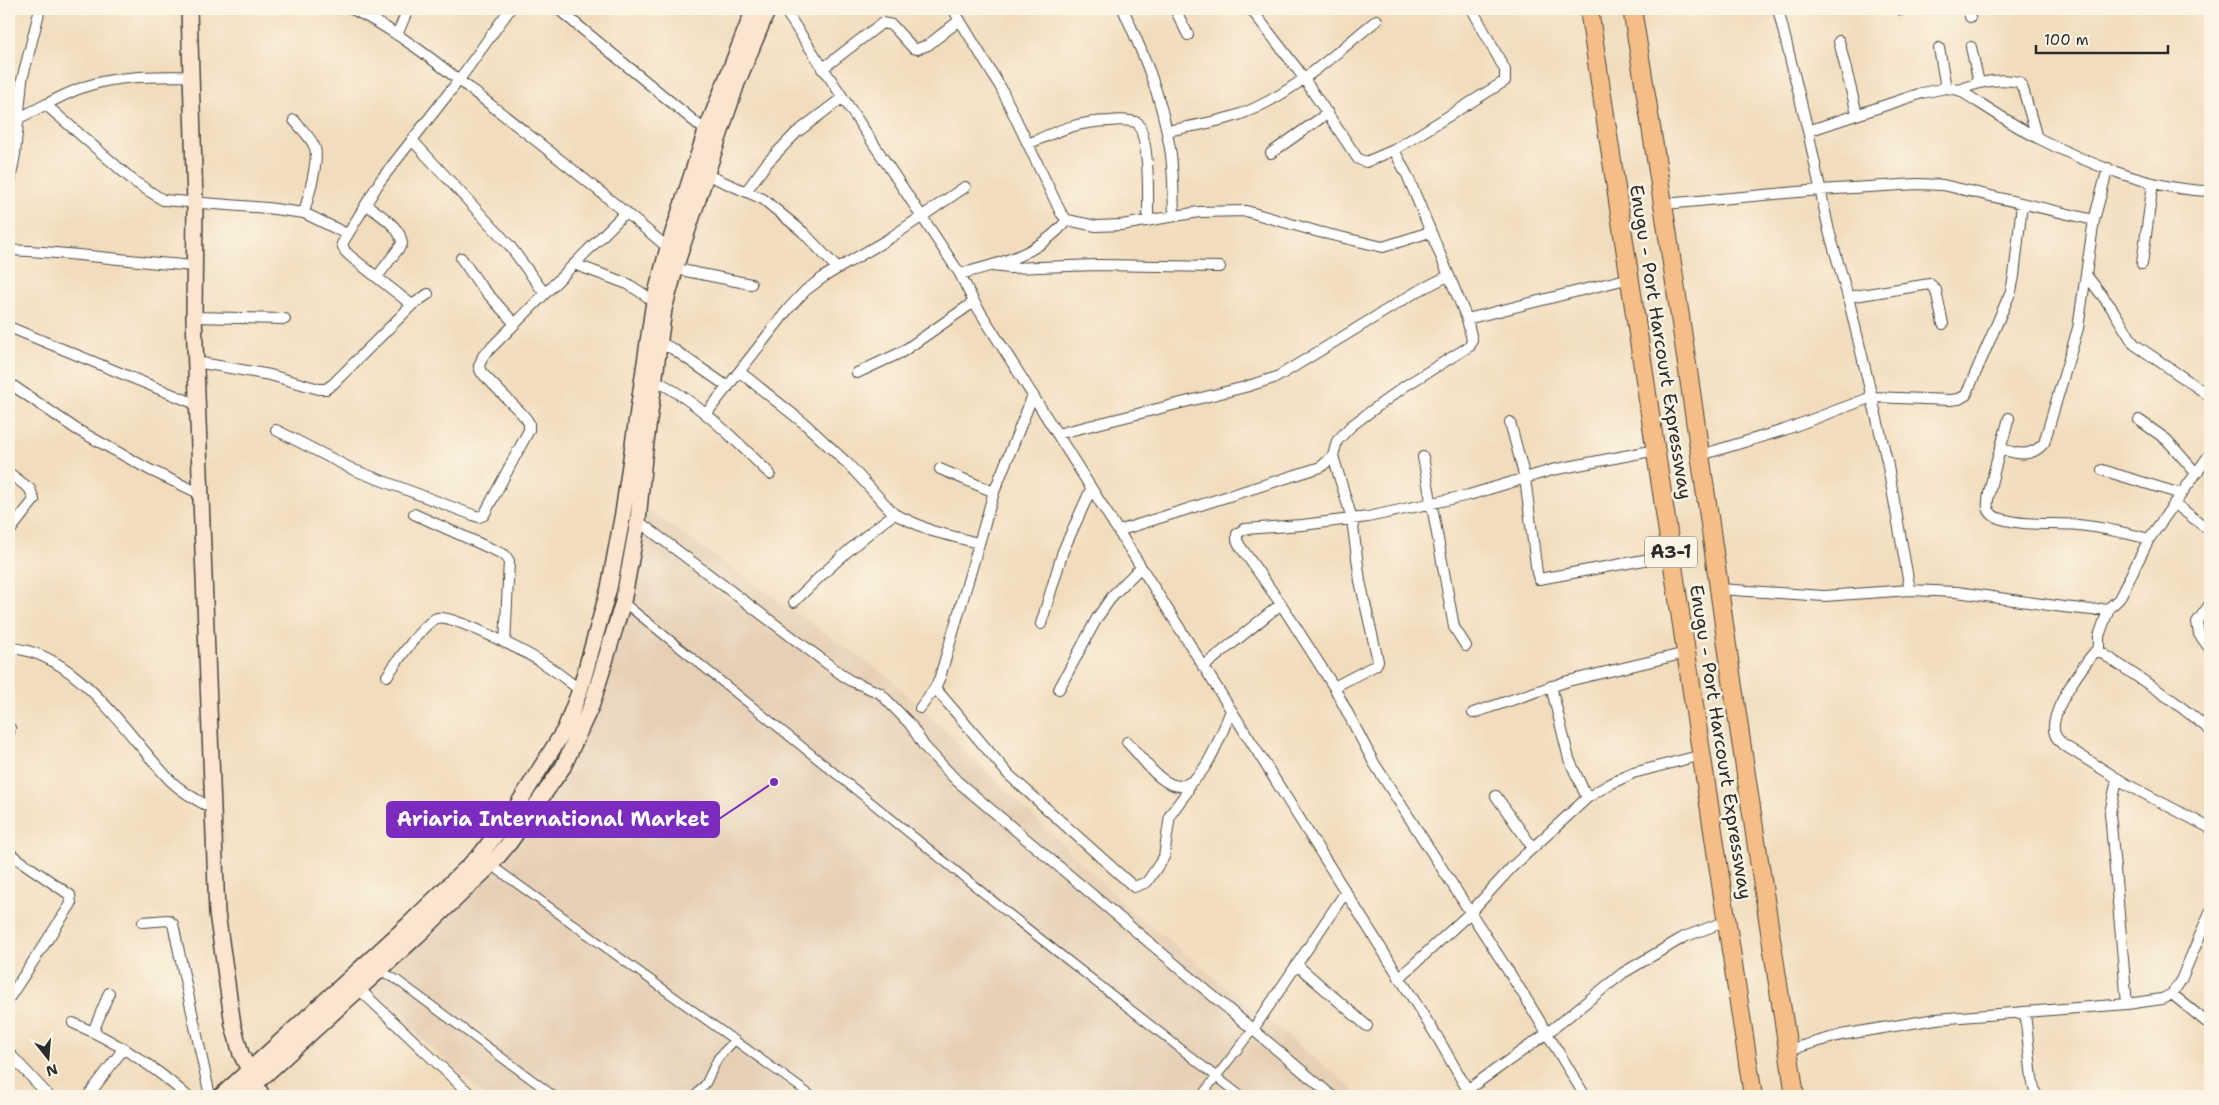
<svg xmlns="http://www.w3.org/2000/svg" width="2219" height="1105" font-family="'Shantell Sans',sans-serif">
  <rect width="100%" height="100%" fill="#fcf5e5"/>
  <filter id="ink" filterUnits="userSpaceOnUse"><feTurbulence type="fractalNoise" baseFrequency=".02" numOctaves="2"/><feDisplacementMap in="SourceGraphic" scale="10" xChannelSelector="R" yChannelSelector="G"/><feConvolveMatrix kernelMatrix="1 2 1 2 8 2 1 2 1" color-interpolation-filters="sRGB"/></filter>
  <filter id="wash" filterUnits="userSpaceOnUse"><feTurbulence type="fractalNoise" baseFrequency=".0096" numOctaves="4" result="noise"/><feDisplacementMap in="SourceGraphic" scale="20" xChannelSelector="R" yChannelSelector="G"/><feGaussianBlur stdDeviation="1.12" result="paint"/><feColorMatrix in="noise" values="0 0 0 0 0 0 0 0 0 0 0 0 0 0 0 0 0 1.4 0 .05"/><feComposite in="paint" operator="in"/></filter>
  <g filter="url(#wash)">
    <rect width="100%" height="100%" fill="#f1ddbd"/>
    <path fill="#e5d0b5" d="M645 508 892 680 1127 907 1362 1096H485L360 983 517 828 583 737Z"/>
  </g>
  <g filter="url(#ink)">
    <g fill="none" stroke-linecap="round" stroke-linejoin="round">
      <defs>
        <path id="pedestrian" d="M623 602 1028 929 1241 1096
          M491 865 812 1096
          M379 970 397 980 554 1096
          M695 1096 706 1083 718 1058 735 1040
          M1201 1096 1252 1031"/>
        <path id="minor" d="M352 9C403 33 452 75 496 109 554 155 612 200 668 248
          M558 9 706 131
          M784 9 960 274 974 302 1439 1040 1471 1096
          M953 9 1001 88 1061 213 1067 220 1096 226 1122 225 1199 212 1246 211 1319 232 1383 247 1430 232
          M1123 9C1143 53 1161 95 1169 143 1174 166 1173 192 1174 216
          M1175 9 1188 35
          M1251 9 1298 70 1358 159 1366 162 1394 150 1505 81V70L1472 9
          M1778 9 1808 131 1829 231 1848 297 1887 461 1910 590
          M1900 9 1901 10
          M1969 9 1970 17
          M397 35 408 9
          M1839 41 1857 114
          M1971 47 1979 83
          M1939 48 1946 88
          M822 69 882 23 892 25 913 48 917 49 928 45 960 20
          M1959 90C1978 82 2000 78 2019 82L2023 89 2037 138
          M46 105 135 182 163 200 267 208 304 213 347 234
          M9 120 17 119C43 107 67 91 94 84 125 75 159 77 191 76
          M294 120C301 129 311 137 315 148 319 163 308 197 304 213
          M1167 131C1191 126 1215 123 1238 115 1290 97 1334 54 1377 20
          M1808 131 1922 93 1946 88 1959 90C1985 106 2011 124 2038 138 2088 164 2154 190 2210 191
          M412 140 510 246 545 294
          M1028 144C1060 130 1075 122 1110 121 1119 120 1130 120 1138 123 1150 145 1148 195 1148 221
          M1271 153 1328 113
          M705 174 763 199 803 232 837 268
          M9 187 15 154 22 80 40 9
          M747 190 767 163 796 133 842 98
          M366 204C379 215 401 226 402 244L377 277
          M1665 204 1820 190 1917 184 1943 185 2094 220
          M9 250C71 252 132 262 195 266
          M461 258 480 285 515 324
          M574 264 628 284 654 301
          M2142 264 2153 183
          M992 266 1010 268 1098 265 1220 267
          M676 269 751 284
          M960 274C999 264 1040 254 1067 220
          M2087 276 2111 307 2134 344 2210 396
          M1848 297 1930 284 1936 290 1943 324
          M412 305 350 256 345 251 342 244 380 181 459 80 510 9
          M194 317 285 319
          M1467 319 1630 278
          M9 327 198 405
          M659 351 665 345 673 349 728 387
          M196 362 270 375 319 389H326L333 384 412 305 428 294
          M740 372 805 424 848 464 894 514 932 531 978 543
          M857 373 902 352 974 302
          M655 380C700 403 734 439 770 474
          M9 383 76 429 150 470 201 494
          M706 414 789 308 806 290 825 276 890 238 965 187
          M2009 418C2005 434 1985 496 1988 508 1990 514 1996 518 2002 519 2026 526 2053 523 2078 525 2102 527 2126 533 2149 539
          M2139 420 2167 440 2196 473
          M1510 422 1525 478 1537 573 1539 579 1672 555
          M276 430 354 470 473 515 479 517 484 515 529 430V423L525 417 481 372 479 366 483 356 626 212
          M1057 434 1245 387 1277 377 1416 292 1448 276
          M2001 449C2018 454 2031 458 2044 443L2078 328 2094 220 2108 168
          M1701 455 1784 430 1872 397 1950 400 1959 399 1966 395 2011 291 2014 276 2022 204
          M1333 456 1352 519 1360 581 1378 661 1376 665 1334 687
          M1423 457 1454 627 1466 646
          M940 469 994 492
          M2102 470 2181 494
          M9 473 30 489 34 500 9 532
          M2174 503 2210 531
          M414 514 505 555 509 561 505 643
          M638 521 849 680 880 693 910 724 924 746 957 781 1332 1096
          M1118 531 1321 467 1333 456 1337 441 1351 426 1405 386 1470 346 1472 340 1467 319 1408 177 1394 150
          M1719 589 1824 596 1910 590 1957 592 2063 607 2092 610 2109 608 2119 599 2149 539 2210 454
          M794 602C826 570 858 540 894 514
          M2210 604 2197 622 2199 634 2210 649
          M2109 608 2099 636V651L2172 700 2210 730
          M1041 624 1063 551 1091 489
          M9 648C77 651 125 733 168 778 180 791 196 800 212 808
          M2098 648C2085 663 2047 713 2055 734 2056 738 2060 741 2062 744L2128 785 2210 828
          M1203 667 1281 604
          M387 676C396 663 424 622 437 618 451 614 528 653 543 663 556 671 568 681 580 690
          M1551 686 1569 759 1587 798
          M935 688 1009 775 1134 887 1147 882 1164 857 1170 815 1187 792 1190 783
          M1059 689 1097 618 1113 595 1141 567
          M920 708 935 688 940 677 994 492 1033 395
          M1473 713 1568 681 1686 653
          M9 732 10 728
          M1127 742C1140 755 1154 777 1171 784 1202 798 1222 730 1231 711
          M2117 779 2110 813 2127 1004
          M1496 796 1533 848
          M9 853 70 895 71 904 9 998
          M143 922 168 920 173 924 210 1096
          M1297 965 1367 1026
          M1399 978 1470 913 1512 867 1587 798 1608 785 1633 773 1702 755
          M359 989 472 1096
          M2172 994 2210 1025
          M2025 1013 2032 1079 2036 1096
          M73 1023C115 1041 153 1065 187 1096
          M1252 1031 1345 893
          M93 1032 109 993
          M1788 1050 1841 1035 1936 1019 2127 1004 2162 999 2172 994 2181 980 2210 912
          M9 1053 49 1096
          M1467 1090 1546 1034 1623 973 1684 937 1727 921
          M88 1096 124 1048
          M1585 1096 1525 997 1374 763 1334 687 1281 604 1240 546 1237 540V534L1244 529 1302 525 1368 517 1469 495 1552 470 1656 450"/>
        <path id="secondary" d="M189 9 195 203 194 317 217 913 233 1025 241 1054 262 1096
          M221 1096 408 925 481 854 515 809 565 729 580 690 609 588 623 513 654 301 668 248 706 131 754 9
          M242 1096 417 936 491 865 510 842 563 767 592 704 623 602 638 521 644 457 664 309 679 256 737 83 768 9"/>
        <path id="trunk" d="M1589 9 1753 1096
          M1632 9C1664 202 1692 395 1719 588 1742 758 1770 927 1795 1096"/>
      </defs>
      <use href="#pedestrian" stroke="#494641" stroke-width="10"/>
      <use href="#minor" stroke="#494641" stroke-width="12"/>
      <use href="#secondary" stroke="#494641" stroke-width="18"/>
      <use href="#trunk" stroke="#494641" stroke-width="20"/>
      <use href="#pedestrian" stroke="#fff" stroke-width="8"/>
      <use href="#minor" stroke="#fff" stroke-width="10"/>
      <use href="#secondary" stroke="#fbe5cf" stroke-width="15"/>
      <use href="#trunk" stroke="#f6be87" stroke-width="18"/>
    </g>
  </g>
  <g text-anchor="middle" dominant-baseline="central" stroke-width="5" stroke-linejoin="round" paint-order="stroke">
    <rect fill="#fcf5e5" stroke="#6a6863" stroke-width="1" x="1645" y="536.5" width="52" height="31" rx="4"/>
    <g font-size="18" font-weight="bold" fill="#2b2b2b">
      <text x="1671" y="552">A3-1</text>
    </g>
    <g font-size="19" fill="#2b2b2b" stroke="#fcf5e5">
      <text transform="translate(1661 342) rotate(81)">Enugu - Port Harcourt Expressway</text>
      <text transform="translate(1721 742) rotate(81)">Enugu - Port Harcourt Expressway</text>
    </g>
  </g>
  <path fill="none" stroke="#7b2cbf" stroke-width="2" d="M774 782L719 819"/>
  <circle fill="#7b2cbf" stroke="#fcf5e5" stroke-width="2" cx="774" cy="782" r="5"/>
  <rect fill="#7b2cbf" stroke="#7b2cbf" stroke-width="2" x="387" y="802" width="332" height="35" rx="5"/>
  <g font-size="20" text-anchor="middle" font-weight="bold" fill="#fff">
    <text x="553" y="826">Ariaria International Market</text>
  </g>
  <rect width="2219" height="1105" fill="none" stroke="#fcf5e5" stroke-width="30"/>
  <g transform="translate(48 1058) rotate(163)" stroke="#fcf5e5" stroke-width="4" paint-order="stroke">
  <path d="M0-4L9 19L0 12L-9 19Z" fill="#2b2b2b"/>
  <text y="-8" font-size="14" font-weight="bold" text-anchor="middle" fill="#2b2b2b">N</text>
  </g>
  <path d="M2036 45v8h132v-8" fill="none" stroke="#2b2b2b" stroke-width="2.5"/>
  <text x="2044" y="45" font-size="15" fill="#2b2b2b" stroke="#fcf5e5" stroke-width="4" paint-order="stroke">100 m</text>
</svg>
